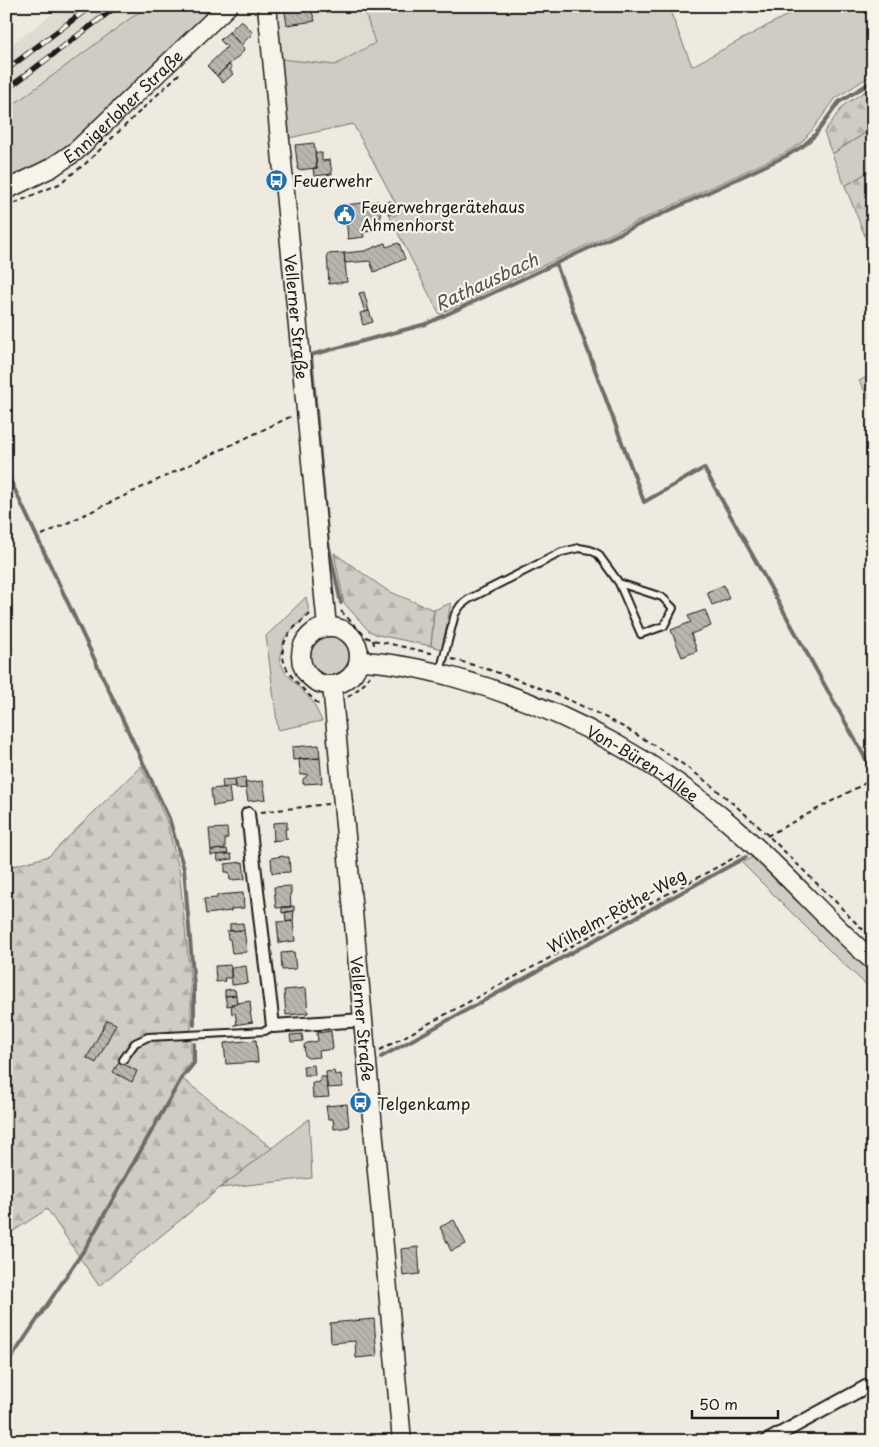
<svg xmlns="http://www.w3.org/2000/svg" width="879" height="1447" font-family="'Playpen Sans',sans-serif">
  <defs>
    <pattern id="forest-firs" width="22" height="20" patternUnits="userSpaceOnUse" patternTransform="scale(1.25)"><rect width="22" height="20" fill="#cfccc3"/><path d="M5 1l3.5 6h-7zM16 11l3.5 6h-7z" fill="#b1afa7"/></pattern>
    <pattern id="building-back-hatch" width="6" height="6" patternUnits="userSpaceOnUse" patternTransform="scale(1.25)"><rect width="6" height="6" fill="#bab7af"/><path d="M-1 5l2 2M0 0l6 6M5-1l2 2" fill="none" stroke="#9f9d96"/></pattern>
  </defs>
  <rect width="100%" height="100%" fill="#eeeae0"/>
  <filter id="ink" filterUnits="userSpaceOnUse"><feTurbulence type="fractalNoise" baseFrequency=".02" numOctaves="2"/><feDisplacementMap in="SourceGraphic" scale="10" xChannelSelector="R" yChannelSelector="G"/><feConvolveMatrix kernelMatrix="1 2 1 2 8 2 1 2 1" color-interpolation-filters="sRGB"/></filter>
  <g filter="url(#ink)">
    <path fill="#dedbd1" d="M63 6H147L6 110V49Z
      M277 6H363L376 42 335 65 281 59Z"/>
    <path fill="#cfccc3" stroke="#767470" d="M147 6H215L81 137 42 164 6 182V110Z
      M363 6H668L692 66 804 6H873V74L836 98 812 130 801 143 785 153 439 314 390 217 401 213 353 124 289 138 281 59 335 65 375 43Z
      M873 128V169L845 186 832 154Z
      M873 374V405L859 381Z
      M306 597 309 612 284 639 280 661 285 672 313 702 322 721 278 730 266 636Z
      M451 603 442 649 431 646 434 610Z
      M309 657a21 21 0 1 1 42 0a21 21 0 1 1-42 0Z
      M756 855 873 969V991L834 955 742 863Z
      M309 1119 312 1178 220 1188Z"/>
    <path fill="url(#forest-firs)" stroke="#767470" d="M873 86V128L832 154 824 132 844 105Z
      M873 169V256L845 186Z
      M334 553 388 591 434 610 431 646 378 635 369 631 344 603Z
      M141 766 166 819 179 869 191 986V1062L180 1077 272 1148 220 1188 99 1286 47 1209 6 1236V868L49 856Z"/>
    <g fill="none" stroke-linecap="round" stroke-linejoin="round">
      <path stroke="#6f6d69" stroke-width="4" d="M556 264 644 502 704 468 873 772
        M6 471 169 818 184 869 194 986V1025
        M341 603 328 543 311 355 426 324 786 156 803 146 815 135 839 102 873 81
        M381 1057 746 857
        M6 1366 86 1247 181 1079 194 1063V1044"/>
    </g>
    <path fill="url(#building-back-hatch)" stroke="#1c1c1c" d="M284 6H310L315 21 287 25Z
      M241 20 253 33 241 45 229 32Z
      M229 32 243 47 244 51 217 76 207 66 227 47 220 40Z
      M229 64 232 68 230 70 233 74 223 83 217 76Z
      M314 143 317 168 298 170 295 145Z
      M315 153H322V161L330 160 332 174 314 176 313 168H317Z
      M379 201 382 230 363 232 364 237 348 239 345 205Z
      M391 201 396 212 389 215 384 203Z
      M385 243 386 247 399 243 405 259 374 272 370 261 345 263 344 253 365 251Z
      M344 253 347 282 329 284 327 254Z
      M364 292 369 311 365 312 359 293Z
      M369 311 373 322 363 325 360 313Z
      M724 585 729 599 712 605 707 592Z
      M705 610 711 626 691 634 697 651 682 657 671 630 691 622 688 616Z
      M319 745 320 758 293 760 292 747Z
      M320 758 322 783 303 784V779L307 776V774L300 775 299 759Z
      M245 777 246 788 236 789 235 779Z
      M235 779 236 786 223 788 222 780Z
      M263 781 266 799 248 801 245 783Z
      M229 787 231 803 213 806 211 789Z
      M287 822V829H285L286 839H288L272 841 274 840 273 823Z
      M227 828 228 838H225V849L211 850 209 829Z
      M225 849H227L228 854 211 855V850Z
      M228 854H231L232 859 218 861 217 855Z
      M283 856V857H289L290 872 272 873 271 858Z
      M243 862 245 879 230 880 229 872H225V864Z
      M291 886V893H290L291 907 276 908 274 887Z
      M243 893 244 908 231 909V911L206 914 204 899 217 898V895Z
      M294 906V911L282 913V907Z
      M294 911 293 921 286 922 285 912Z
      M293 921 295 941 279 943 277 922Z
      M243 923 244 930 230 931V924Z
      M244 930 247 952 232 953 230 939H228L227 931Z
      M294 952 296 969 282 970 281 953Z
      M231 965V978H224L225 981 216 982 215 966Z
      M246 966 248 983 232 985 231 968Z
      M306 988 308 1013 286 1015 284 990Z
      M233 989 235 990 236 995 225 996V990Z
      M236 995 237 1004 227 1006 225 996Z
      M250 1001 251 1012H250L252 1022H253L234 1025 237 1024 235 1013 232 1014 231 1004Z
      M107 1020 116 1024 96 1063 87 1058Z
      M331 1031 333 1049 319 1051 320 1057 308 1058 305 1056 304 1045 307 1043 318 1041 317 1033Z
      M302 1034 303 1041 291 1042 290 1035Z
      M256 1040 258 1062 226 1064 224 1043Z
      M119 1062 137 1071 132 1082 113 1072Z
      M314 1065 315 1075H304L303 1066Z
      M334 1071 335 1075 341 1074 343 1087 327 1088 326 1072Z
      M320 1077H326L329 1097 313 1098 312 1083 320 1082Z
      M347 1104 349 1127 334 1129 333 1119H328L326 1106Z
      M454 1220 466 1244 451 1251 440 1227Z
      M418 1247 420 1274 403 1276 401 1249Z
      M374 1319 377 1356 356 1358 355 1341 331 1343 330 1323Z"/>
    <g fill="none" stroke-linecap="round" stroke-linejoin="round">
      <defs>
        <path id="lane" d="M440 672 455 614 461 605 469 599 562 552 579 548 590 550 598 554 619 583 662 597 673 608 664 626 641 634 619 583
          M123 1060 135 1043 148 1037 265 1031 273 1026"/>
        <path id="street" d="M248 814 273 1026 363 1020
          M767 1441 873 1383"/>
        <g id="secondary">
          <path id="s1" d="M267 6 327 627"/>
          <path id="s2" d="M6 190 51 168 76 151 228 6"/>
          <circle cx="330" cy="656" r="29"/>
          <path id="s3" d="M359 661C392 662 424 669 456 678 568 709 671 767 756 847 796 884 832 925 873 961"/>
          <path id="s4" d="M332 685 402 1441"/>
        </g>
      </defs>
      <use href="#lane" stroke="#1c1c1c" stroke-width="10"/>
      <use href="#street" stroke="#1c1c1c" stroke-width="16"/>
      <use href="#secondary" stroke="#1c1c1c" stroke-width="21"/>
      <path stroke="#1c1c1c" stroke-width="2" stroke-dasharray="5 4" stroke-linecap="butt" d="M6 207 59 184 85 164 182 71
        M42 535 292 416
        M341 611 366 637 373 640 435 654
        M310 614C303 621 290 629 286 639 273 666 301 686 318 704L319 703
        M373 640 375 648
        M452 659C553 686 650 732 730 801 767 832 800 868 835 901 847 914 859 927 873 938
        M348 697 362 686 370 676
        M261 812 328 804
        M767 836 873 779
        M380 1050 743 853"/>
      <use href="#lane" stroke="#f7f3e8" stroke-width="6"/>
      <use href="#street" stroke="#f7f3e8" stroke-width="12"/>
      <use href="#secondary" stroke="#f7f3e8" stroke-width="18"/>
      <defs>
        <path id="rail" d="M6 70 91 6
          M6 90 117 6"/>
      </defs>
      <use href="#rail" stroke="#1c1c1c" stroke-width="5.5"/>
      <use href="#rail" stroke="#f7f3e8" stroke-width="4" stroke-dasharray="11" stroke-linecap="butt"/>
    </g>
  </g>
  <defs>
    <symbol id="bus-disc" viewBox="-11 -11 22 22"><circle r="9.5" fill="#1f6fb2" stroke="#f7f3e8"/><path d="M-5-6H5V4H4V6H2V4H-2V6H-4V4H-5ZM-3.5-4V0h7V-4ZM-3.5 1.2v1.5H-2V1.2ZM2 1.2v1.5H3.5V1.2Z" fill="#fff"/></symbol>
    <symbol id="civic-disc" viewBox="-11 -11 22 22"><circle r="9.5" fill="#1f6fb2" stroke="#f7f3e8"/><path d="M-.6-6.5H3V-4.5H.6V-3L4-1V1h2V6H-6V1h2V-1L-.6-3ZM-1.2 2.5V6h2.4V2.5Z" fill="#fff"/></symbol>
  </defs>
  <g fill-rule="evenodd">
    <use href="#bus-disc" x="264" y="168" width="25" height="25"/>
    <use href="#civic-disc" x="332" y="202" width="25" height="25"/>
    <use href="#bus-disc" x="348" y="1090" width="25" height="25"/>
  </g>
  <g text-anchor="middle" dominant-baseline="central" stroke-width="4.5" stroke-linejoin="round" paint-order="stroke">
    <g font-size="16" fill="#1c1c1c" stroke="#f7f3e8">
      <text stroke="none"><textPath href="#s2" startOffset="145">Ennigerloher Straße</textPath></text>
      <text stroke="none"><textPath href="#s1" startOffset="312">Vellerner Straße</textPath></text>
      <text stroke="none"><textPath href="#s3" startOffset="305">Von-Büren-Allee</textPath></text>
      <text transform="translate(616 910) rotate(-29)">Wilhelm-Röthe-Weg</text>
      <text stroke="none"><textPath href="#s4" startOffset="335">Vellerner Straße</textPath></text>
    </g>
    <g font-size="16" fill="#1c1c1c" stroke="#f7f3e8" text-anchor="start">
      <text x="293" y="180">Feuerwehr</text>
      <text x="361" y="206">Feuerwehrgerätehaus<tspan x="361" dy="18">Ahmenhorst</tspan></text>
      <text x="377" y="1103">Telgenkamp</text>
    </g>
    <g font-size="18" font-style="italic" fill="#535250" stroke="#f7f3e8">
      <text transform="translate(486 281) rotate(-25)">Rathausbach</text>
    </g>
  </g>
  <rect width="879" height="1447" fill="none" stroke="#f7f3e8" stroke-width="25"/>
  <rect x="12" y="12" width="854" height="1422" fill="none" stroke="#1c1c1c" stroke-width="2" filter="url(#ink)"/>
  <path d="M692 1410v8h86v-8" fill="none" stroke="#1c1c1c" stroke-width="2.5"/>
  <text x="699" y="1410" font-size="15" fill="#1c1c1c" stroke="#f7f3e8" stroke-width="4" paint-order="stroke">50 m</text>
</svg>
